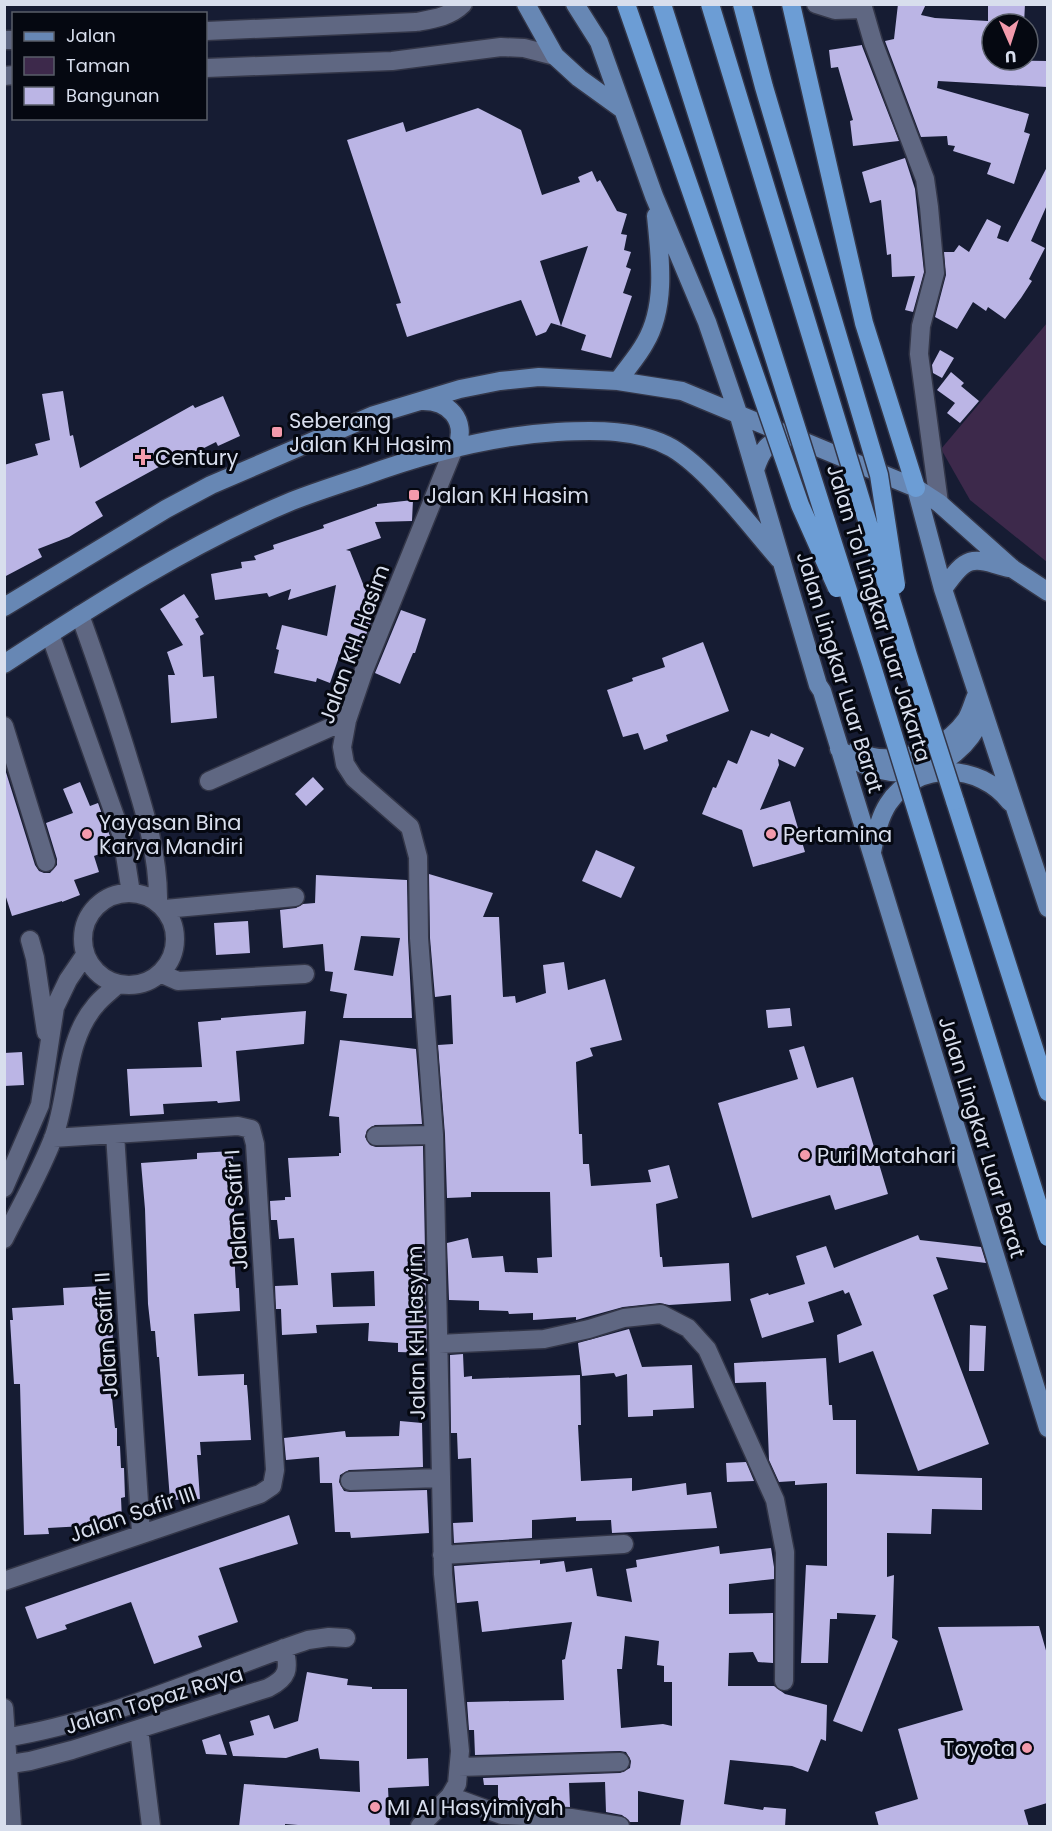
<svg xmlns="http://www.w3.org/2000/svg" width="1052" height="1831" font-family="Poppins,sans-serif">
  <rect width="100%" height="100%" fill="#161c33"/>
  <path fill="#3d294b" d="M1047 323V562L970 500 941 449Z"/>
  <path fill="#bbb5e5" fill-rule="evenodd" d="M898 4H926L921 15 935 18 988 21V4H1025L1024 24H992V60L1047 61V87L938 81 937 88 1029 114 1024 132 1030 134 1014 184 987 174 991 163 953 151 955 146 948 145 947 136 921 137 885 41 894 39Z
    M862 45V46L899 141 853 146 850 121 853 120 838 67 831 68 829 50Z
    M478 108 521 130 542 195 580 182 578 177 592 171 597 182 600 180 617 211 627 214 621 234 627 235 624 250 631 252 626 267 631 269 623 293 632 296 611 358 581 350 586 335 561 326 588 246 540 261 561 326 551 323 546 332 536 336 521 300 407 337 396 304 401 303 347 140 403 122 406 132Z
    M905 158 915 189 924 272 913 312 905 310 915 276 892 277 891 254 887 255 881 200 870 203 862 172Z
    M1047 167V205L1031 241 1045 248 1029 279 1032 281 1021 298 1005 319 988 307 986 311 973 302 957 329 935 317 946 275 944 252H954L959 245 969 252 987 219 1001 226 997 238 1008 242Z
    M940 350 954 358 942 378 933 373 932 365Z
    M951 372 964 383 961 386 979 401 960 423 947 413 955 403 937 390Z
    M63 391 70 436 73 435 80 468 193 405 195 408 223 396 240 436 218 446 216 442 184 458 183 456 167 465 166 463 95 502 103 516 69 537 38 549 42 557 4 577V465L38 455 35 444 50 440 42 394Z
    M413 500 412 521 375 522 381 538 346 550 350 551 369 599 379 602 358 655 341 651 330 683 317 678 316 682 274 673 279 650 276 649 282 625 327 636 336 585 288 600 291 589 269 597 267 593 215 600 211 574 242 568 241 562 256 560 254 556 274 549 273 545 324 528 323 525 377 506V504Z
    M184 594 199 617 195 619 204 634 200 636 203 677 214 676 217 718 171 723 168 675H175L167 652 183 645 160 609Z
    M401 610 426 619 415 653H413L400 684 375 673Z
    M703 642 729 711 666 735 668 741 644 750 638 733 623 737 607 690 633 681 632 678 665 667 662 658Z
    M751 730 769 737 771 733 804 748 795 767 778 759 779 765 760 810 790 801 805 852 753 867 742 830 702 814 713 787 716 788 728 760 737 764Z
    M4 766 35 865 39 871 44 873H50L57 865V859L46 823 73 813 63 789 80 782 90 806 98 803 111 839 113 849 94 856 99 872 74 880 80 895 62 902V901L12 916 4 891Z
    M313 777 324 789 306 806 295 794Z
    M596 850 635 867 621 898 582 881Z
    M429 874 493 893 483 917H499L503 997 515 996 516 1003 546 993 543 965 564 962 568 990 605 979 622 1040 590 1048 593 1056 576 1062 579 1134H582L583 1164H589L591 1186 651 1182 648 1170 669 1165 678 1198 656 1204 660 1257H662L663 1267 729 1263 731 1301 669 1305 660 1303 623 1307 576 1320V1317L533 1320V1313L509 1314 508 1311 479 1310V1301L449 1300 447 1243 468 1238 472 1258 503 1256 505 1272 538 1273 537 1258 552 1257 550 1192H471V1197L447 1198 445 1135 438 1045 453 1044 451 995 435 997 430 938Z
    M316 875 407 880 408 938 412 1018H343L347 994 330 991 333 972 325 971 323 944 283 948 280 910 296 908 303 904 315 903ZM361 936 400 938 393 976 354 970Z
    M248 921 250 953 216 955 214 923Z
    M790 1008 792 1026 768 1028 766 1010Z
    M306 1011 304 1044 236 1051 240 1101 218 1103 217 1101 163 1104 164 1114 130 1116 127 1069 202 1067 198 1022 221 1020V1018Z
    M340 1040 416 1049 422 1124 375 1125 367 1130 365 1137 370 1145 376 1147 423 1146 427 1353 398 1352V1343L368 1341 369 1323 316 1325 317 1333 282 1335 281 1309H276L275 1286 298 1285 294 1238 279 1239 277 1220H271L270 1201 285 1200V1197H291L288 1158 339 1156V1153H341L339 1117 329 1116ZM374 1271 375 1306 333 1307 331 1273Z
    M804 1046 817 1088 853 1077 888 1194 835 1210 830 1195 752 1218 718 1103 798 1079 789 1050Z
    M22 1052 24 1085 4 1086V1053Z
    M233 1151 235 1270 236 1288H239L240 1311 194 1314 198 1376 244 1374V1385H247L248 1397 251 1440 200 1442 201 1455H197L200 1499 170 1500 159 1357H157L155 1331H151L148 1304 145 1209 141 1163 197 1159V1153Z
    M918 1235 920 1240 981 1247 986 1263 936 1257 948 1289 933 1295 989 1444 918 1471 873 1351 839 1363 837 1335 862 1325 849 1292 845 1294 843 1290 808 1302 814 1322 762 1338 750 1299 768 1293 769 1295 805 1284 796 1256 826 1246 834 1268Z
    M102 1286 104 1308H111L113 1340H109L110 1377 115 1428H117V1446H120L121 1468H124L125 1497 121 1498 122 1520H102V1525L48 1528 49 1534 24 1535 20 1384H14L10 1320H13L12 1308 64 1305 63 1288Z
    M970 1325 986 1326 984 1371H969Z
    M629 1329 642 1367 692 1365 694 1408 653 1410V1416L628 1417 627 1374 616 1377 614 1373 582 1376 578 1343Z
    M463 1354 464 1377 472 1376V1379L580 1375 581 1425H578L581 1481 632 1478V1491L686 1483 687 1495 711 1492 717 1528 612 1533 611 1520 576 1521V1517L532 1520V1538L454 1543 453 1523 473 1522 471 1458 458 1459 457 1433H451L450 1355Z
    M826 1358 829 1405H832L833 1420H856V1474L982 1478V1510L932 1509 931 1534 887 1533V1577L894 1575 892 1638 898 1641 862 1732 833 1721 876 1615 837 1613V1619H830L828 1663H801L806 1565 827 1566V1483L795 1485V1481L779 1482 769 1460 766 1382 735 1383 734 1363Z
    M400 1421 422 1423 423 1467 349 1470 340 1475 339 1482 344 1491 350 1492 427 1490 429 1533 351 1538 350 1532H335L332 1483H320L319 1457 286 1460 284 1438 345 1431 346 1437 399 1436Z
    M746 1462 754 1481 727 1482 726 1463Z
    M289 1515 298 1544 219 1568 238 1622 198 1636 202 1647 154 1664 131 1602 65 1625 67 1629 37 1639 25 1607Z
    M719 1546 720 1554 771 1548 774 1567V1579L729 1584V1614L773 1613V1663L758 1662 753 1652 729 1653 728 1686H774L785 1694 827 1705 826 1741 821 1739 808 1772 792 1766 730 1760 724 1804 763 1810 764 1807 786 1809 785 1827H680L684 1800 638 1791V1822H630L622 1815 606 1812 605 1782 569 1783 570 1807 504 1804 498 1802V1785H484L483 1778 620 1773 630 1768 631 1761 626 1752 620 1751 475 1755 474 1730H469L467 1702 564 1700 562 1660 565 1659 572 1622 482 1632 478 1601 457 1603 454 1566 540 1560V1564L564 1561 566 1572 592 1568 597 1596 632 1602 626 1569 637 1567 636 1560ZM625 1636 659 1641 657 1665 664 1666V1682H672V1726L663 1724 621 1728 617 1669H622Z
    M1039 1626 1047 1654V1803L1024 1810 1029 1827H879L875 1812 918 1799 898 1729 963 1710 938 1627Z
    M307 1672 348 1679 347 1685 372 1687V1689H407V1759L428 1758 429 1786 388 1788 390 1827H324L285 1824V1827H239L244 1784 360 1792 359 1761 320 1759 318 1748 286 1758 233 1756 229 1742 254 1735 250 1721 269 1715 274 1729 298 1721Z
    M220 1734 227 1755 206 1754 202 1740Z"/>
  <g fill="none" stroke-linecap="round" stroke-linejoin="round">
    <defs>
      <path id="minor" d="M816 4 835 10 863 9
        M862 4 873 42 925 179 929 207 935 273 921 326 919 354 939 503
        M206 31 416 22C433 19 450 17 463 4
        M4 40H14
        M206 68 392 61 501 47 524 48 555 56
        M4 76 14 75
        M80 615C98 665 115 714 130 764 144 809 159 855 158 903
        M50 634 122 836 131 893
        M4 726 46 862
        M209 781 347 720
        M83 939a46 46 0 1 1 92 0a46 46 0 1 1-92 0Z
        M165 909 295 897
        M30 940 35 958 46 1032
        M160 973 178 981 305 974
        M115 1134 141 1533
        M376 1136 434 1135
        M4 1188 40 1105 55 1007 68 980 85 955
        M4 1239C21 1205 41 1171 54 1136 69 1094 65 1041 95 1006 101 998 111 991 118 984
        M439 1344 544 1339 589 1329 624 1318 661 1314 688 1328 707 1349 775 1500 785 1552 784 1681
        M350 1481 440 1478
        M442 1555 624 1544
        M4 1581 260 1494 272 1486 275 1470 255 1144 251 1129 238 1126 53 1138
        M4 1708 12 1826
        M139 1729 151 1826
        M4 1738C110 1721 207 1674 308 1640L329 1637 346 1638
        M4 1765 30 1761 72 1750 268 1688C288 1678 290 1669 284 1648
        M459 1767 620 1762
        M450 1796 502 1815 571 1818 620 1826
        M420 1826 450 1796 457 1784 460 1751 443 1574 434 1135 419 938 418 857 410 827 354 778 345 764 342 747 347 720 364 670 454 448"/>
      <path id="major" d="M526 4 555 56 579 78 622 109
        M575 4 599 42 654 196 707 322 738 413 818 685 822 691 1048 1428
        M618 381C627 368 638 356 645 343 667 306 660 257 656 216
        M421 401C449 400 467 420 457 447
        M755 470C762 448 768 444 787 433
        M916 488 943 589 1048 908
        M943 589C967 556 970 556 1008 568
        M4 607 166 509 211 485 374 415 460 389 500 381 539 377 618 381 682 391 916 488 939 503 1013 569 1048 592
        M4 664C94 605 193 542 292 501 315 492 340 484 364 476 427 453 491 436 557 432 595 430 639 429 672 448 709 470 750 526 779 559
        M839 749C888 790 956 776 982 717L985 725
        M857 750C868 758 880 759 893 758 922 756 949 744 966 720 971 712 973 702 977 694
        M872 852C875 836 879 818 888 804 917 760 980 763 1010 802"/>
      <path id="highway" d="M791 4 864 323 916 488
        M955 801 1048 1092"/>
    </defs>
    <use href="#minor" stroke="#333648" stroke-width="21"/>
    <use href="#major" stroke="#333648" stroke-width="21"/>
    <use href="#highway" stroke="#333648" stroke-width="21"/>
    <use href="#minor" stroke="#5f6782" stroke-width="18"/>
    <use href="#major" stroke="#6787b4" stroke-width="18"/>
    <use href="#highway" stroke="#6c9dd5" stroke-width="18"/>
    <defs>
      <path id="highway-bridge" d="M626 4 800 505 837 588
        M662 4 871 663 1048 1237
        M710 4 908 655 955 801
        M742 4 764 87 879 475 896 585"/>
    </defs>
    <use href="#highway-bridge" stroke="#333648" stroke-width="21" stroke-linecap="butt"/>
    <use href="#highway-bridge" stroke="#6c9dd5" stroke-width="18"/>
  </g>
  <g fill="#f39aac" stroke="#050811" stroke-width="2">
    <rect x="271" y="426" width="12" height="12" rx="3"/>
    <path d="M140 448h6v6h6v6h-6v6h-6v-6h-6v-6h6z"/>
    <rect x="408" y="489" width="12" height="12" rx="3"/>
    <circle cx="87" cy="834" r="6"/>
    <circle cx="771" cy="834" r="6"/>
    <circle cx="805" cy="1155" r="6"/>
    <circle cx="1027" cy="1748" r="6"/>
    <circle cx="375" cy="1807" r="6"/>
  </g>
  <g text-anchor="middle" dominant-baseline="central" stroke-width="6" stroke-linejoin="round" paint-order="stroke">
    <g font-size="21" fill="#d8deed" stroke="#050811" text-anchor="start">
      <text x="289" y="420">Seberang<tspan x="289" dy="24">Jalan KH Hasim</tspan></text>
      <text x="155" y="457">Century</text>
      <text x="426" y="495">Jalan KH Hasim</text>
      <text x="99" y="822">Yayasan Bina<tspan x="99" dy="24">Karya Mandiri</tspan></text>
      <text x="783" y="834">Pertamina</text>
      <text x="817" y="1155">Puri Matahari</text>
      <text x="1015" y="1748" text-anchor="end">Toyota</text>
      <text x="387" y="1807">MI Al Hasyimiyah</text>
    </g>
    <g font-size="21" fill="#d8deed" stroke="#050811">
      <text transform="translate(879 613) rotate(73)">Jalan Tol Lingkar Luar Jakarta</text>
      <text transform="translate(354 644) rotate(-70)">Jalan KH. Hasim</text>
      <text transform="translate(840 672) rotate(73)">Jalan Lingkar Luar Barat</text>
      <text transform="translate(982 1137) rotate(73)">Jalan Lingkar Luar Barat</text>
      <text transform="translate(236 1210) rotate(-94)">Jalan Safir I</text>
      <text transform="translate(416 1333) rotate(-91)">Jalan KH Hasyim</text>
      <text transform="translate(106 1335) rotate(-94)">Jalan Safir II</text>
      <text transform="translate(132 1514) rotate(-19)">Jalan Safir III</text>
      <text transform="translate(154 1700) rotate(-17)">Jalan Topaz Raya</text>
    </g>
  </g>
  <rect width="1052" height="1831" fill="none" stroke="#d8deed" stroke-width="12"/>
  <rect x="12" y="12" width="195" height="108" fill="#050811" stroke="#595e69" stroke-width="1.5"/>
  <rect x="24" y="32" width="30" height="9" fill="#6787b4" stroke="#595e69" stroke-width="1.5"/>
  <text x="66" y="42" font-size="18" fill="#d8deed">Jalan</text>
  <rect x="24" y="57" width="30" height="18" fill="#3d294b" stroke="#595e69" stroke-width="1.5"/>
  <text x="66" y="72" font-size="18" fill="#d8deed">Taman</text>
  <rect x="24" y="87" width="30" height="18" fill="#bbb5e5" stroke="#595e69" stroke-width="1.5"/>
  <text x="66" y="102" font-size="18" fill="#d8deed">Bangunan</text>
  <g transform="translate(1010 42) rotate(177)"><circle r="28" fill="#050811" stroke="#595e69" stroke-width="1.5"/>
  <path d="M0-4.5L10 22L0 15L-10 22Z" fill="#f39aac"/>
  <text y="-9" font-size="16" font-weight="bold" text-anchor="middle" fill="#d8deed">U</text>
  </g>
</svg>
